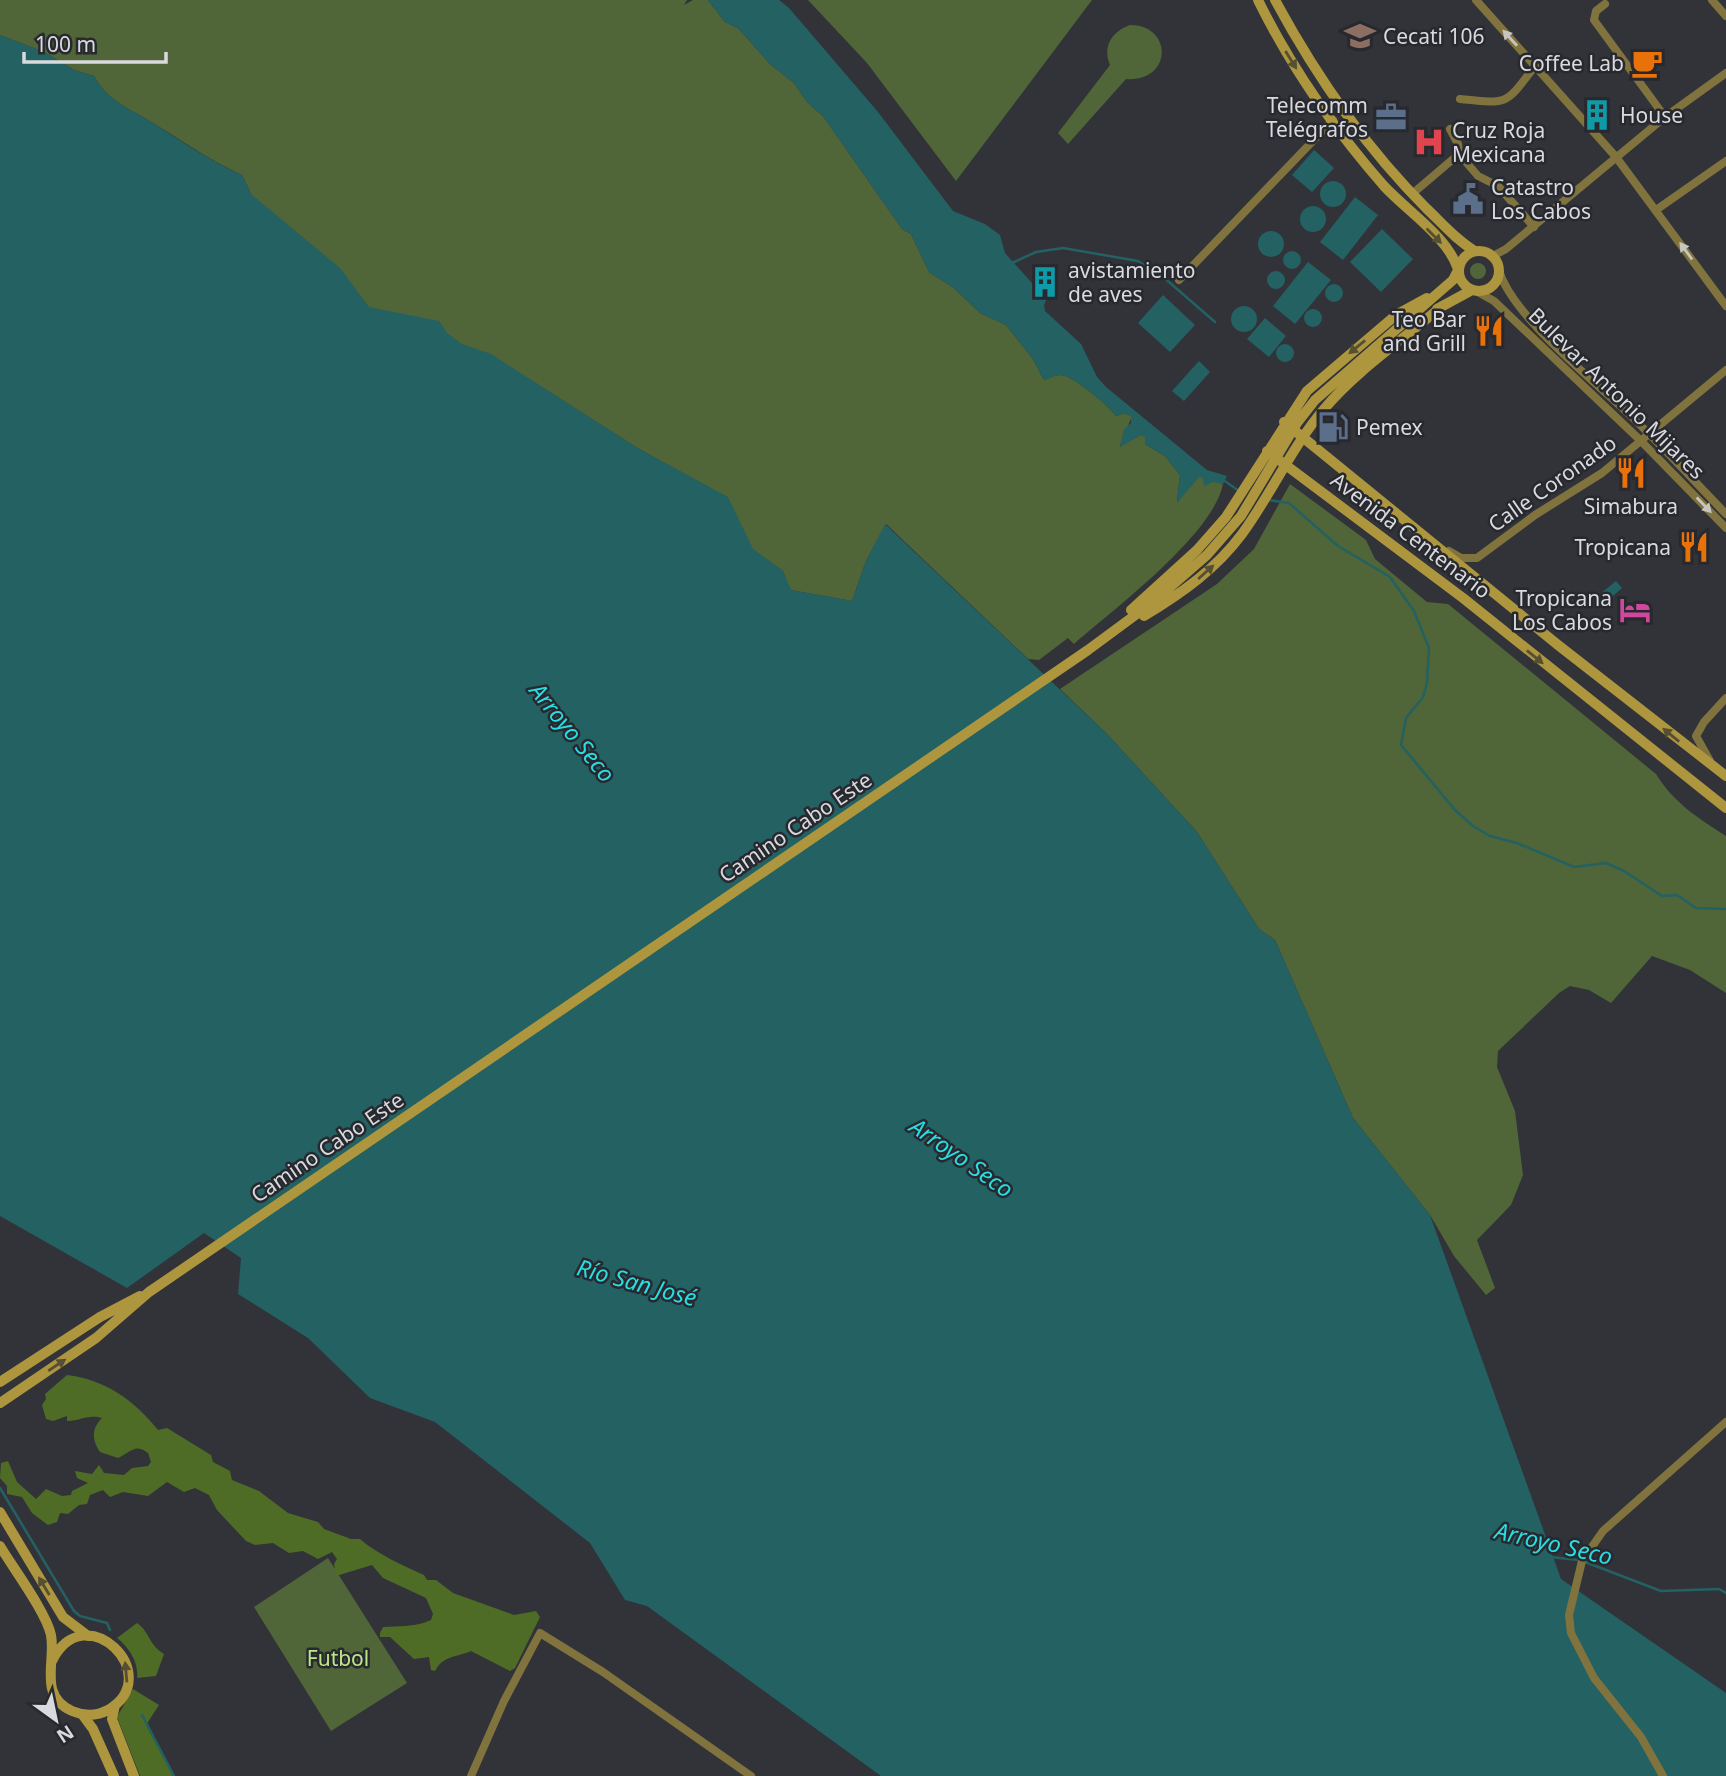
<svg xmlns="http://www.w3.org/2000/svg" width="1726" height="1776" font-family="'Noto Sans',sans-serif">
  <rect width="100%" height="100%" fill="#313339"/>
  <path fill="#506538" d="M0 0H687L684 5 693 0H708L725 22 738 28 771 65 794 83 807 102 823 116 902 229 911 234 929 272 954 288 980 313 1006 325 1033 359 1044 380C1049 378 1055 375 1061 375 1074 376 1108 405 1116 416L1124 413 1132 416 1120 446 1141 435 1145 436V444L1165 456 1180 475 1177 502 1199 476 1223 484C1213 535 1114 609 1074 644L1068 638 1039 660 1028 659 886 524 866 561 852 601 790 590 783 571 753 550 727 497 639 449 529 379 490 382 0 86 251 194 242 175C208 160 180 139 148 120 126 107 106 99 94 76L74 70 44 52 0 35Z
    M808 0H1092L956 181 867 63Z
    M1130 25C1174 25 1172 83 1126 79L1068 144 1058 133 1110 65C1102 47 1112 31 1130 25Z
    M1470 271a8 8 0 1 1 16 0a8 8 0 1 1-16 0Z
    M1290 484 1366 540 1375 559 1427 602 1448 604 1656 774C1674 803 1698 818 1726 836V993L1690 970 1652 956 1611 1003 1589 990 1570 986 1559 993 1498 1051 1497 1067 1515 1111 1523 1175 1511 1205 1477 1240 1495 1288 1486 1295 1454 1256 1430 1215 1353 1118 1275 940 1259 929 1197 832 1107 734 1060 689 1217 584 1254 549Z
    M328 1558 407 1683 331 1731 254 1607Z"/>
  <path fill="#4e6c25" d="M67 1375C106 1380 134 1400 158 1430L167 1428 211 1455 213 1462 230 1471 232 1480 259 1491 288 1513 318 1522 324 1529 351 1539H360C377 1554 402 1565 424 1575L427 1580H436L453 1593 514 1615 536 1611 540 1617 515 1668 510 1671 471 1651C455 1658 444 1655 435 1671L431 1670 429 1657 414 1659 390 1637H380V1633L383 1627C399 1626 416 1627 431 1620L433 1614 426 1598 383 1578 372 1565 336 1576 334 1564 337 1559 332 1552 318 1559 303 1551 289 1553 273 1543 255 1545 246 1541 217 1510 209 1495 195 1488 184 1492 167 1482 148 1496 123 1492 110 1497 103 1490 90 1495 87 1504 79 1505 68 1514 60 1513 57 1522 48 1525 32 1513 22 1497 7 1494V1486L0 1478 1 1463 8 1461 17 1482 36 1499 46 1489 62 1496 71 1495 72 1491 88 1483 77 1478 75 1471 92 1474 99 1465 104 1473 124 1475 132 1468 148 1466 151 1462 148 1453C135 1443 131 1452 118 1458L100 1452C91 1439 92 1428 102 1418 87 1414 81 1421 67 1421V1416L53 1421 46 1419 42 1405 46 1399 45 1394Z
    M137 1623C150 1632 148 1644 164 1654L156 1676 137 1678C139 1663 129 1647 117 1638Z
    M133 1689 159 1705 146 1725 174 1776H140L117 1717Z"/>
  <path fill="#246163" d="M708 0H779L789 8 878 112 953 211 985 224 1000 235 1005 253 1041 293 1048 296 1044 305 1045 311 1081 344 1097 377 1106 387 1207 470 1227 476 1223 484 1213 482 1204 486 1203 478 1199 477 1177 503 1180 475 1165 456 1145 444V437L1141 435 1120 447 1124 429 1131 423V416L1124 413 1116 416C1108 405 1074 376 1061 375 1055 375 1050 378 1044 380L1033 359 1006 325 980 313 954 288 929 272 911 234 902 229 823 116 807 102 794 83 771 65 738 28 725 22Z
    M0 35 44 52 74 70 94 76C106 99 126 107 148 120 180 140 208 160 242 175L251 194 340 268 369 307 439 321 447 333 462 344 491 354 639 449 728 497 753 549 783 571 791 590 852 601 866 561 885 524 1107 734 1197 832 1259 929 1275 940 1353 1118 1430 1215 1561 1579 1726 1693V1776H881L647 1606 625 1600 590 1543 435 1422 370 1398 308 1338 238 1294 241 1258 204 1233 127 1288 0 1216Z
    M1314 150 1334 168 1312 192 1292 175Z
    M1320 194a13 13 0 1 1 26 0a13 13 0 1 1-26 0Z
    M1355 197 1378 215 1343 260 1320 242Z
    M1300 219a13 13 0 1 1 26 0a13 13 0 1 1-26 0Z
    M1382 229 1413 259 1381 292 1350 262Z
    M1258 244a13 13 0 1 1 26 0a13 13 0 1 1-26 0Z
    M1283 260a9 9 0 1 1 18 0a9 9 0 1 1-18 0Z
    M1308 262 1331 280 1295 324 1273 306Z
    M1267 280a9 9 0 1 1 18 0a9 9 0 1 1-18 0Z
    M1325 293a9 9 0 1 1 18 0a9 9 0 1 1-18 0Z
    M1163 295 1195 325 1170 352 1138 323Z
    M1231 319a13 13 0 1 1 26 0a13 13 0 1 1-26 0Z
    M1304 318a9 9 0 1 1 18 0a9 9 0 1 1-18 0Z
    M1265 318 1286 336 1269 357 1247 339Z
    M1276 353a9 9 0 1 1 18 0a9 9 0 1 1-18 0Z
    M1199 361 1210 372 1184 401 1172 391Z
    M1616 581 1622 588 1606 602 1600 594Z"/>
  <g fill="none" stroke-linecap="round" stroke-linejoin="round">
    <path stroke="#246163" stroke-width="2.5" d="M1012 263 1036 252 1063 248 1138 261 1169 282 1215 322
      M1222 479 1239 491
      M1269 500 1289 503 1338 546 1390 577 1414 611 1429 648 1427 683 1423 697 1406 718 1401 745 1455 810 1473 826 1490 836 1517 843 1574 867 1606 863 1624 871 1662 896 1677 895 1696 908 1726 909
      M0 1488 74 1611 80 1616 107 1623 110 1630
      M1550 1557 1579 1560
      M1585 1562 1661 1591 1719 1589 1726 1593
      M142 1715 174 1776"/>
    <path stroke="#81733e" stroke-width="8" d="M1476 0 1616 157 1726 306
      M1712 0 1726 16
      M1605 4 1596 11 1594 20 1665 117
      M1460 99C1510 104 1505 105 1535 66
      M1450 129 1458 144 1459 154 1478 176 1498 186 1534 227
      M1412 194 1459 154
      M1656 210 1726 161
      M1493 256 1506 249 1665 117 1726 73
      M1499 271C1514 318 1596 382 1632 417 1664 448 1695 482 1726 514
      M1179 280 1333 120
      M1476 291 1494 301 1641 441 1726 528
      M1449 551 1461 558H1477L1535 515 1602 473 1726 370
      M1710 761 1696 736 1704 722 1726 698
      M471 1776 504 1701 540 1633 603 1672 751 1776
      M1663 1776 1641 1737 1594 1678 1571 1633 1569 1615 1582 1561 1603 1531 1726 1422"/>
    <path stroke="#ad963d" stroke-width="10" d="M1258 0C1291 67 1335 130 1384 186 1407 211 1447 236 1458 269
      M1275 0C1316 76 1365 147 1426 208 1442 223 1456 240 1475 251
      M1459 271a20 20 0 1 1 40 0a20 20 0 1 1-40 0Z
      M1437 309 1472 290
      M1284 422 1558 645 1726 776
      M1267 451 1463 598 1726 808
      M1131 610 1197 550 1226 517 1307 391 1396 315 1427 298
      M1144 616C1182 593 1216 569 1242 534 1272 493 1292 446 1325 408 1357 370 1404 339 1442 306
      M0 1382 100 1317 140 1296
      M0 1403 96 1338 149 1292 1088 650 1153 602 1207 555 1241 516 1297 423 1315 400 1453 280 1458 270
      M0 1512 63 1617 88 1636
      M0 1546C13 1568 46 1612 51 1635 56 1662 38 1696 72 1711 84 1716 97 1716 108 1710 167 1676 85 1594 52 1661
      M115 1705 112 1719 134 1776
      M82 1714 93 1729 114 1776"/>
  </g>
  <defs><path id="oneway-solid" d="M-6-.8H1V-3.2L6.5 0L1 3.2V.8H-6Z" transform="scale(1.75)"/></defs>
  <g fill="#c7c5be">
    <use href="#oneway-solid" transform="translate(1510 38) rotate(-132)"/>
    <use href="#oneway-solid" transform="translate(1686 251) rotate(-126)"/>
    <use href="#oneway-solid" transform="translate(1704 505) rotate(46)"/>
  </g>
  <g fill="#564f34">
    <use href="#oneway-solid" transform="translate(1291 60) rotate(58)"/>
    <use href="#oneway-solid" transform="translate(1434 236) rotate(45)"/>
    <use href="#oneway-solid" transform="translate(1357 347) rotate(141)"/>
    <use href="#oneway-solid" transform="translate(1206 572) rotate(-42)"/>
    <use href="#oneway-solid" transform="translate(1535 657) rotate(39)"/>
    <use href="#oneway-solid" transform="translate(1671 735) rotate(-141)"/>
    <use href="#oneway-solid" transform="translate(57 1365) rotate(-34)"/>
    <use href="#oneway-solid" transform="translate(44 1586) rotate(-121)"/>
    <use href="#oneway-solid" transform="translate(126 1672) rotate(-95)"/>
  </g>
  <defs>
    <symbol id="university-bare" viewBox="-9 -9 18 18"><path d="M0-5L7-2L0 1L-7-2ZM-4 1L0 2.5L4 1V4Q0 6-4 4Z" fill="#8d6e63" stroke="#27292f" stroke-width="2.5" paint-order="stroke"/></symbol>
    <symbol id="cafe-bare" viewBox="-9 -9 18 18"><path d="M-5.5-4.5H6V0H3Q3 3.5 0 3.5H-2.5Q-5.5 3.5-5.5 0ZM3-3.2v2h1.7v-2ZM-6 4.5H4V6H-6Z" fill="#e8710a" stroke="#27292f" stroke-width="2.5" paint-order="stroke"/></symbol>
    <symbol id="building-bare" viewBox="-9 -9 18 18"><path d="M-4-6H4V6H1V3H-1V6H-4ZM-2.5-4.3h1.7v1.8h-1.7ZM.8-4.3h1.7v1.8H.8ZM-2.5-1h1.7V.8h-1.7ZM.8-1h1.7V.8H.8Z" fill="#0f9aa8" stroke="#27292f" stroke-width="2.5" paint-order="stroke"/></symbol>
    <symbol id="office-bare" viewBox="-9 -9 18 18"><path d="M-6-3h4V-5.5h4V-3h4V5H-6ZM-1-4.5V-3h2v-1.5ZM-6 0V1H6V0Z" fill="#5c6f8a" stroke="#27292f" stroke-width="2.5" paint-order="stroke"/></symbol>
    <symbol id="hospital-bare" viewBox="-9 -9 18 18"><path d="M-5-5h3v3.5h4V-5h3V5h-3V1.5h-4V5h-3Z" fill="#e0444e" stroke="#27292f" stroke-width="2.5" paint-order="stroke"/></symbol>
    <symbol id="civic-bare" viewBox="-9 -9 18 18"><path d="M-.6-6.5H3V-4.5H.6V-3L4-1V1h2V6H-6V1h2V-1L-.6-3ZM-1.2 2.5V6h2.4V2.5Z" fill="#5c6f8a" stroke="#27292f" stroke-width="2.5" paint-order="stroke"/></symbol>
    <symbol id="restaurant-bare" viewBox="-9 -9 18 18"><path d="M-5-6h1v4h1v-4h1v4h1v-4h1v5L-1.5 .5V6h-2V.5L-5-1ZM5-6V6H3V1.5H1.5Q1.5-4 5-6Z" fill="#e8710a" stroke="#27292f" stroke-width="2.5" paint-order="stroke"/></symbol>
    <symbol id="fuel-bare" viewBox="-9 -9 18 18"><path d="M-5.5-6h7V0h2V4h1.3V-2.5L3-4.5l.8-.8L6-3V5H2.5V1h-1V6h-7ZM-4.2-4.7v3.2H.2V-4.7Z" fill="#5c6f8a" stroke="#27292f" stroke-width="2.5" paint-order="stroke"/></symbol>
    <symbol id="hotel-bare" viewBox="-9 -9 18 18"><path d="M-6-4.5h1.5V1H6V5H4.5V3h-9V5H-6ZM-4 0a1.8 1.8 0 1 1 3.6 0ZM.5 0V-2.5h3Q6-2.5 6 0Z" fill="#d1479c" stroke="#27292f" stroke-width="2.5" paint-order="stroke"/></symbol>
  </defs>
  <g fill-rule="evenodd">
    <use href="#university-bare" x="1338" y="14" width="44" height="44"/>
    <use href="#cafe-bare" x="1625" y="41" width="44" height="44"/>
    <use href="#building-bare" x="1575" y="93" width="44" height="44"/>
    <use href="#office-bare" x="1369" y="95" width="44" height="44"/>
    <use href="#hospital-bare" x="1407" y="120" width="44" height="44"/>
    <use href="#civic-bare" x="1446" y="177" width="44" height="44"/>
    <use href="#building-bare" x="1023" y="260" width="44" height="44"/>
    <use href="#restaurant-bare" x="1467" y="309" width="44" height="44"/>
    <use href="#fuel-bare" x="1311" y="405" width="44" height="44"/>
    <use href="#restaurant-bare" x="1609" y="451" width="44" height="44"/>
    <use href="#restaurant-bare" x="1672" y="525" width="44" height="44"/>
    <use href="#hotel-bare" x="1613" y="588" width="44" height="44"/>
  </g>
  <g text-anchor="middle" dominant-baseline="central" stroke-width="5" stroke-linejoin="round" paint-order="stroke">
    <g font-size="21" fill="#d9dade" stroke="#27292f" text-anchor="start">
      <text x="1383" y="36">Cecati 106</text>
      <text x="1624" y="63" text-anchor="end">Coffee Lab</text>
      <text x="1368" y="105" text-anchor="end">Telecomm<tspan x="1368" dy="24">Telégrafos</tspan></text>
      <text x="1620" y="115">House</text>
      <text x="1452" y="130">Cruz Roja<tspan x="1452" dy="24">Mexicana</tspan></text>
      <text x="1491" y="187">Catastro<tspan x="1491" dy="24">Los Cabos</tspan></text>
      <text x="1068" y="270">avistamiento<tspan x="1068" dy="24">de aves</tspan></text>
      <text x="1466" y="319" text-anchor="end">Teo Bar<tspan x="1466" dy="24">and Grill</tspan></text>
      <text x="1356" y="427">Pemex</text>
      <text x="1631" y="506" text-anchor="middle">Simabura</text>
      <text x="1671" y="547" text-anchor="end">Tropicana</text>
      <text x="1612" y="598" text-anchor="end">Tropicana<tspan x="1612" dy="24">Los Cabos</tspan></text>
    </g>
    <g font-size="21" fill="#d9dade" stroke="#27292f">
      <text transform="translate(1617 393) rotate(44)">Bulevar Antonio Mijares</text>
      <text transform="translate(1552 483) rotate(-35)">Calle Coronado</text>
      <text transform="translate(1411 535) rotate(37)">Avenida Centenario</text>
      <text transform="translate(795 827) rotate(-34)">Camino Cabo Este</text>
      <text transform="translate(327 1147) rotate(-34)">Camino Cabo Este</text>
    </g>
    <g font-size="21" fill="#bbe887" stroke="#27292f">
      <text x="338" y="1658">Futbol</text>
    </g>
    <g font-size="23" font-style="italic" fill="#28dee3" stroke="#27292f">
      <text transform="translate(573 732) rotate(51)">Arroyo Seco</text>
      <text transform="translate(962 1157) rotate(35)">Arroyo Seco</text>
      <text transform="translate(637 1282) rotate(15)">Río San José</text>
      <text transform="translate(1554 1543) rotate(13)">Arroyo Seco</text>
    </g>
  </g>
  <g transform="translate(56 1720) rotate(147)" stroke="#27292f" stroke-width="5" paint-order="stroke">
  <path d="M0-5L12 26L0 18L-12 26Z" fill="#d9dade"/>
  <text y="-10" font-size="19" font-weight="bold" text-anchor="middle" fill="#d9dade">N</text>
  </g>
  <path d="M24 52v10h142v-10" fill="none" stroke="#d9dade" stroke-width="3.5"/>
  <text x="35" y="52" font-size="21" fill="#d9dade" stroke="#27292f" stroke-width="5" paint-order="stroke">100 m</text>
</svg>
